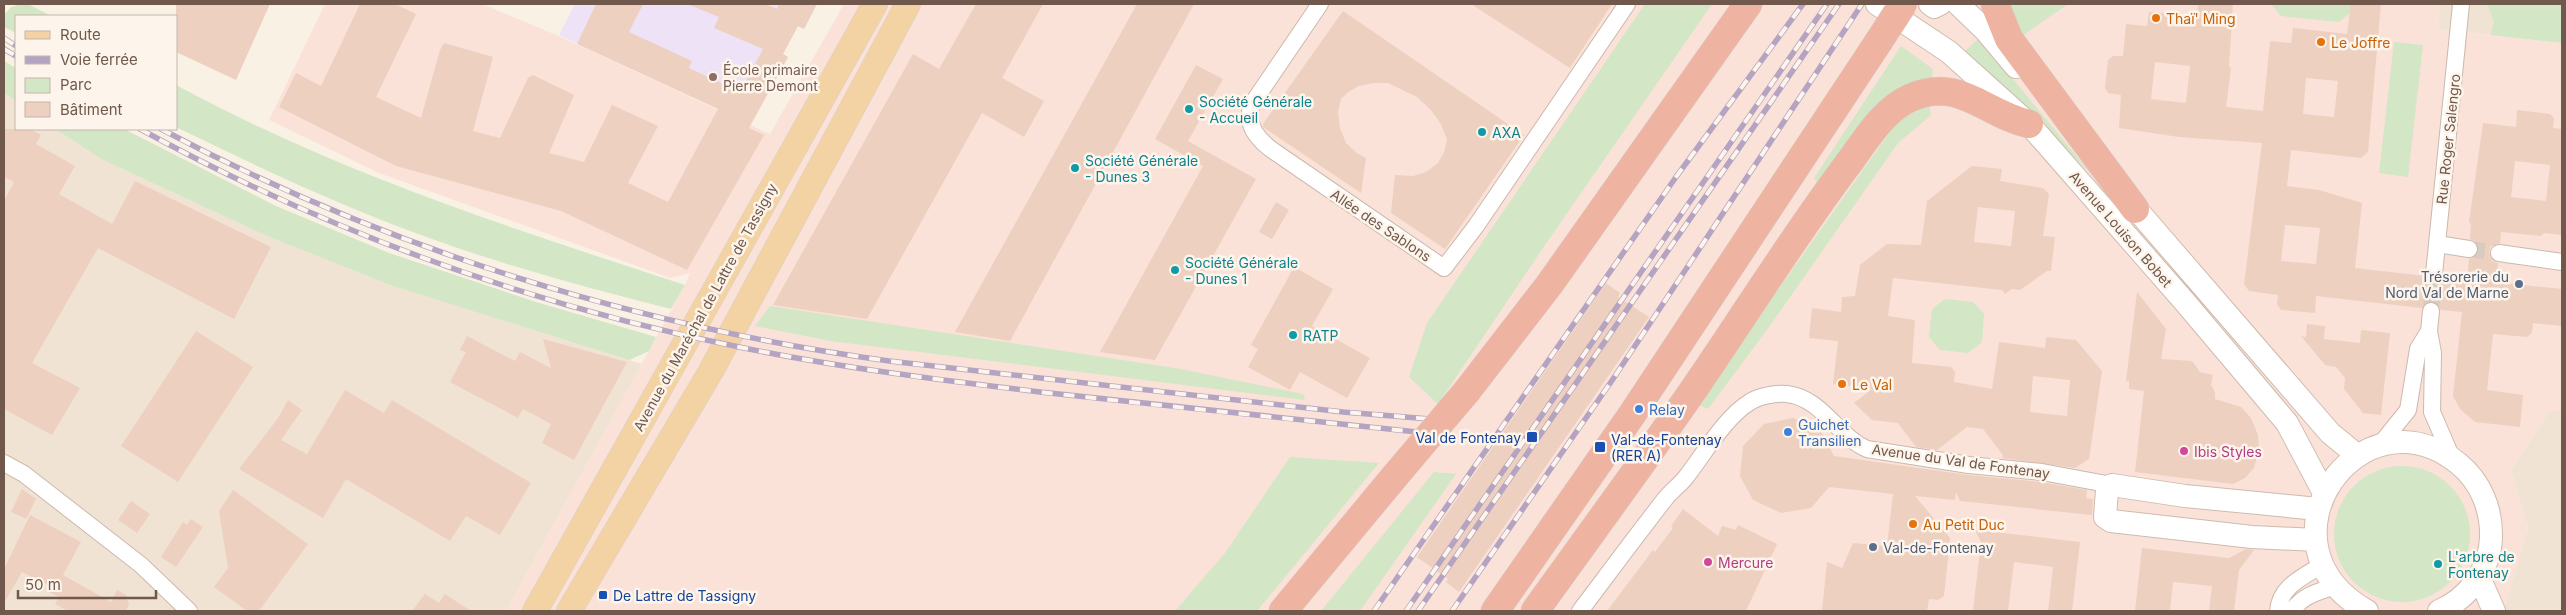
<svg xmlns="http://www.w3.org/2000/svg" width="2566" height="615" font-family="Inter,sans-serif">
  <rect width="100%" height="100%" fill="#faf1e5"/>
  <path fill="#f1e3d4" d="M2440 4H2562V43L2438 29Z
    M4 92 16 102V129H55L103 160 267 236 390 285 642 364 506 611H4Z
    M2549 411H2562V611H2503L2528 528 2511 470Z"/>
  <path fill="#fae2d9" d="M325 4H482L561 37 770 134 844 4H2440L2438 29 2562 43V411H2549L2511 470 2528 528 2503 611H506L685 285 690 273 670 278 379 173 269 120Z"/>
  <path fill="#eee2f6" d="M575 4H817L804 29 798 26 783 54 788 57 751 124 559 35Z"/>
  <path fill="#d3e6c5" d="M22 4H28L51 16H16V33L4 27V15L11 7Z
    M1645 4H1712L1545 245 1438 404 1409 377 1427 323Z
    M2008 4H2068L2022 36Z
    M2271 4H2351L2350 13 2339 22 2281 16Z
    M2487 4H2562V43L2491 35 2494 21Z
    M1979 38 2093 176 2005 87 1963 53Z
    M2394 42 2423 45 2408 177 2379 173Z
    M1901 46 1933 69 1932 80 1818 183 1814 178Z
    M4 61 16 68V102L4 92Z
    M176 85C339 173 510 228 685 285L671 309C591 289 510 267 432 239 345 208 260 168 176 127Z
    M1929 104 1931 115 1898 143 1769 327 1708 409 1697 404 1897 122Z
    M55 129H124L276 206 389 253 536 302 656 337 649 351 629 360 390 285 267 236 103 160Z
    M1945 299 1973 302 1984 314 1982 342 1968 353 1940 350 1929 337 1932 309Z
    M770 306 1181 369 1303 394 1305 400 831 341 755 326Z
    M1290 457 1379 463 1257 611H1175L1225 553Z
    M2334 534a68 68 0 1 1 136 0a68 68 0 1 1-136 0Z
    M1434 472 1456 474 1360 611H1321Z"/>
  <path fill="#edd0bf" fill-rule="evenodd" d="M176 4H270L236 80 176 52Z
    M360 4H395L416 14 376 97 421 118 440 50 444 43 493 57 473 131 500 138 528 78 533 75 574 95 549 153 584 162 612 105 658 126 628 183 668 202 718 109 577 44 596 4H643L629 32 692 61 689 68 740 92 763 49 714 28 719 17 687 4H765L777 9 779 4H817L804 29 798 26 783 54 788 57 749 128 764 135 687 270 561 211 396 166 279 107 296 73 321 86Z
    M976 4H1043L1002 78 1044 101 1024 137 982 113 867 319 773 305 913 54 939 69Z
    M1137 4H1194L1010 341 955 332Z
    M1471 4H1612L1570 68Z
    M2198 4H2233L2229 66 2231 68 2226 107 2263 111 2270 41 2291 43 2293 28 2347 34 2351 4H2381L2368 152 2361 158 2291 150 2287 186 2319 190 2362 203 2355 268 2425 276 2433 284 2439 283 2443 279 2467 282 2469 259 2476 256 2479 250 2476 242 2470 239 2471 224 2469 222 2483 123 2516 127 2517 110 2550 114 2554 118 2553 128 2562 129V235L2544 233 2541 236 2501 232 2500 243 2491 246 2489 252 2492 261 2498 263 2496 282 2562 289V326L2533 323 2532 333 2527 337 2493 334 2487 390 2523 395 2520 427 2475 422 2460 409 2453 396 2462 312 2441 310 2437 303 2432 301 2426 302 2422 308 2316 296 2315 313 2281 310 2277 304 2278 295 2249 291 2244 284 2262 143 2179 137 2119 128 2121 95 2108 93 2105 88 2108 60 2113 56H2123L2126 24 2147 26 2149 12 2197 17ZM2155 62 2190 66 2186 103 2151 99ZM2306 78 2338 81 2334 117 2303 114ZM2515 161 2550 165 2546 201 2511 197ZM2285 225 2320 228 2316 264 2281 261Z
    M1343 11 1524 135 1445 249 1391 213 1395 175 1413 176 1426 172 1438 163 1444 152 1447 140 1441 124 1430 109 1417 97 1388 83H1373L1359 86 1348 92 1341 99 1338 112 1340 128 1346 143 1357 153 1366 158 1361 193 1263 127V124Z
    M1196 65 1223 79 1188 141 1256 179 1155 360 1100 352 1203 166 1155 139Z
    M4 129H30L41 135 36 144 75 166 59 194 112 224 135 181 271 247 234 319 98 248 32 363 80 388 52 435 4 409V201L14 182 4 177Z
    M1972 166 2002 169 2000 181 2043 188 2049 194 2043 236 2055 237 2051 271H2047L2020 290 2012 289 2005 294 2002 290 1893 278 1888 316 1915 320 1912 363 1951 367 1955 372 1954 382 1992 389 1999 342 2045 348 2046 337 2076 340 2102 371 2089 459 2075 468 2002 458 2003 455 1983 429 1967 427 1937 450 1916 447 1898 423 1872 420 1854 403 1872 389 1833 384 1838 341 1809 338 1812 308 1841 312 1842 297 1855 296 1860 265 1887 244 1921 245 1927 201ZM1978 207 2015 211 2011 246 1974 242ZM2033 376 2070 380 2067 416 2030 412Z
    M1276 202 1289 210 1272 239 1259 232Z
    M1294 267 1333 289 1312 326 1370 358 1347 398 1300 372 1290 390 1248 367 1258 349 1251 345Z
    M1606 283 1620 293 1618 297 1649 317 1459 592 1446 582 1448 579 1417 557Z
    M2137 292 2166 329 2161 359 2192 361 2200 372 2213 375 2211 385 2215 392V399L2241 407 2251 418 2258 435 2259 450 2254 468 2245 478 2233 484 2135 472 2144 391 2129 389V381H2126Z
    M2307 324 2325 326 2324 339 2360 343 2361 330 2390 333 2381 415 2363 413 2344 389 2345 378 2336 367 2325 365 2301 336 2306 337Z
    M196 331 253 367 178 482 121 446Z
    M467 336 515 361 520 352 551 368 543 339 627 362 574 460 542 443 551 424 523 409 518 418 450 382 466 352 460 350Z
    M345 390 384 413 392 400 531 483 500 535 466 516 450 541 346 479 323 518 239 469 278 418 288 400 302 410 281 440 307 454Z
    M1793 418 1820 430 1834 456 1968 475 2041 482 2087 490 2086 498 2093 499 2092 515 1960 501 1956 492 1955 500 1915 496 1950 538 1944 596 1938 600 1929 599 1927 611H1822L1827 562 1842 568 1853 543 1887 546 1893 494 1829 487 1811 508 1781 513 1753 500 1740 476 1743 446 1764 424Z
    M22 489 36 499 26 519 11 512Z
    M233 490 308 544 259 611H247L214 587 228 568 219 511Z
    M131 501 150 514 137 533 118 520Z
    M1683 509 1718 536 1722 526 1736 530 1738 525 1777 544 1746 611H1607L1653 550 1655 552 1673 528 1671 526Z
    M30 515 81 542 63 575 111 602 117 590 126 595 129 605 126 610 128 611H68L55 604 59 597 47 591 50 586 22 572 4 603V569Z
    M191 519 203 527 176 567 161 557 183 522 187 525Z
    M1996 521 1995 532 2080 542 2072 611H2048L2053 567 2014 562 2008 611H1973L1981 542 1975 530Z
    M2142 548 2229 558 2246 549 2254 550 2239 570 2234 611H2209L2212 586 2173 582 2170 611H2135Z
    M425 594 439 603 445 594 471 611H412Z"/>
  <g fill="none" stroke-linecap="round" stroke-linejoin="round">
    <path stroke="#d8cbbf" stroke-width="16" stroke-dasharray="16 8" stroke-linecap="butt" d="M2469 249 2499 253
      M2431 311 2434 274"/>
    <defs>
      <path id="street" d="M1320 4 1252 104C1244 125 1259 141 1275 152L1444 268 1476 226 1627 4
        M2437 244 2469 249
        M2499 253 2562 262
        M2434 274 2461 4
        M2431 311 2429 331 2433 353 2432 412 2452 458
        M2379 446 2408 410 2418 349 2429 331
        M4 463 24 474 141 565 189 611
        M1580 611C1608 574 1636 536 1665 499 1671 491 1680 485 1686 477 1704 454 1725 417 1750 402 1759 396 1776 393 1787 394 1822 398 1837 436 1867 449L1969 465 2042 472 2112 485
        M2278 611C2280 586 2303 577 2322 565
        M2292 611C2303 595 2318 592 2335 586"/>
      <path id="secondary" d="M1877 4 1949 52 2029 124 2184 301 2287 423 2324 493
        M1930 4 1934 7 1940 4
        M1958 4 1985 30 2016 67
        M2125 196 2330 433 2358 456
        M2316 540 2252 537 2111 521 2105 517 2107 490 2112 485 2185 496 2318 509
        M2479 577 2494 611
        M2367 611C2248 544 2360 384 2459 464 2481 482 2492 510 2491 538 2490 569 2468 599 2439 611"/>
      <path id="primary" d="M535 611 875 4
        M569 611 711 371 908 4"/>
      <path id="highway" d="M1995 4 2009 39 2135 209
        M1467 391 1549 285 1748 4
        M1283 611 1395 476
        M1495 611 1633 413 1879 41
        M1535 611C1588 537 1642 464 1694 389 1745 315 1793 237 1848 164 1865 141 1883 110 1910 98 1960 76 1984 114 2029 124"/>
    </defs>
    <use href="#street" stroke="#cbb9ac" stroke-width="18"/>
    <use href="#secondary" stroke="#cfbbad" stroke-width="24"/>
    <use href="#primary" stroke="#d7d0cd" stroke-width="26"/>
    <use href="#highway" stroke="#d7d0cd" stroke-width="29"/>
    <use href="#street" stroke="#fff" stroke-width="16"/>
    <use href="#secondary" stroke="#fff" stroke-width="22"/>
    <use href="#primary" stroke="#f3d3a3" stroke-width="25"/>
    <use href="#highway" stroke="#efb3a1" stroke-width="28"/>
    <defs>
      <path id="rail" d="M4 38 16 46
        M4 49 16 56
        M140 129C328 232 533 306 744 348 842 368 941 380 1040 392 1165 406 1291 419 1417 432
        M161 129C387 249 636 326 889 361L1343 412 1430 419
        M1374 611 1676 177 1803 4
        M1406 611 1827 4
        M1418 611 1839 4
        M1452 611 1613 379 1862 4"/>
    </defs>
    <use href="#rail" stroke="#b4a4c2" stroke-width="5.5"/>
    <use href="#rail" stroke="#fdf5eb" stroke-width="4" stroke-dasharray="11" stroke-linecap="butt"/>
    <defs>
      <path id="highway-bridge" d="M1879 41 1903 4
        M1395 476 1467 391"/>
    </defs>
    <use href="#highway-bridge" stroke="#d7d0cd" stroke-width="29" stroke-linecap="butt"/>
    <use href="#highway-bridge" stroke="#efb3a1" stroke-width="28"/>
  </g>
  <g fill="#e8710a" stroke="#fdf5eb" stroke-width="2">
    <circle cx="2156" cy="18" r="5"/>
    <circle cx="2321" cy="42" r="5"/>
    <circle cx="1842" cy="384" r="5"/>
    <circle cx="1913" cy="524" r="5"/>
  </g>
  <circle fill="#8d6e63" stroke="#fdf5eb" stroke-width="2" cx="713" cy="77" r="5"/>
  <g fill="#0f9aa8" stroke="#fdf5eb" stroke-width="2">
    <circle cx="1189" cy="109" r="5"/>
    <circle cx="1482" cy="132" r="5"/>
    <circle cx="1075" cy="168" r="5"/>
    <circle cx="1175" cy="270" r="5"/>
    <circle cx="1293" cy="335" r="5"/>
    <circle cx="2438" cy="564" r="5"/>
  </g>
  <g fill="#5c6f8a" stroke="#fdf5eb" stroke-width="2">
    <circle cx="2519" cy="284" r="5"/>
    <circle cx="1873" cy="547" r="5"/>
  </g>
  <g fill="#3f7fe0" stroke="#fdf5eb" stroke-width="2">
    <circle cx="1639" cy="409" r="5"/>
    <circle cx="1788" cy="432" r="5"/>
  </g>
  <g fill="#1a4fb4" stroke="#fdf5eb" stroke-width="2">
    <rect x="1526" y="431" width="12" height="12" rx="2.5"/>
    <rect x="1594" y="441" width="12" height="12" rx="2.5"/>
    <rect x="598" y="590" width="10" height="10" rx="2.5"/>
  </g>
  <g fill="#d1479c" stroke="#fdf5eb" stroke-width="2">
    <circle cx="2184" cy="451" r="5"/>
    <circle cx="1708" cy="562" r="5"/>
  </g>
  <g text-anchor="middle" dominant-baseline="central" stroke-width="5" stroke-linejoin="round" paint-order="stroke">
    <g font-size="14" fill="#c56008" stroke="#fdf5eb" text-anchor="start">
      <text x="2166" y="18">Thaï' Ming</text>
      <text x="2331" y="42">Le Joffre</text>
      <text x="1852" y="384">Le Val</text>
      <text x="1923" y="524">Au Petit Duc</text>
    </g>
    <g font-size="14" fill="#785e54" stroke="#fdf5eb" text-anchor="start">
      <text x="723" y="69">École primaire<tspan x="723" dy="16">Pierre Demont</tspan></text>
    </g>
    <g font-size="14" fill="#0d838f" stroke="#fdf5eb" text-anchor="start">
      <text x="1199" y="101">Société Générale<tspan x="1199" dy="16">- Accueil</tspan></text>
      <text x="1492" y="132">AXA</text>
      <text x="1085" y="160">Société Générale<tspan x="1085" dy="16">- Dunes 3</tspan></text>
      <text x="1185" y="262">Société Générale<tspan x="1185" dy="16">- Dunes 1</tspan></text>
      <text x="1303" y="335">RATP</text>
      <text x="2448" y="556">L'arbre de<tspan x="2448" dy="16">Fontenay</tspan></text>
    </g>
    <g font-size="14" fill="#71584c" stroke="#fdf5eb">
      <text transform="translate(2448 139) rotate(-84)">Rue Roger Salengro</text>
      <text transform="translate(1381 225) rotate(34)">Allée des Sablons</text>
      <text transform="translate(2121 229) rotate(49)">Avenue Louison Bobet</text>
      <text transform="translate(705 307) rotate(-61)">Avenue du Maréchal de Lattre de Tassigny</text>
      <text transform="translate(1961 461) rotate(8)">Avenue du Val de Fontenay</text>
    </g>
    <g font-size="14" fill="#4e5e75" stroke="#fdf5eb" text-anchor="end">
      <text x="2509" y="276">Trésorerie du<tspan x="2509" dy="16">Nord Val de Marne</tspan></text>
      <text x="1883" y="547" text-anchor="start">Val-de-Fontenay</text>
    </g>
    <g font-size="14" fill="#366cbe" stroke="#fdf5eb" text-anchor="start">
      <text x="1649" y="409">Relay</text>
      <text x="1798" y="424">Guichet<tspan x="1798" dy="16">Transilien</tspan></text>
    </g>
    <g font-size="14" fill="#164399" stroke="#fdf5eb" text-anchor="start">
      <text x="1521" y="437" text-anchor="end">Val de Fontenay</text>
      <text x="1611" y="439">Val-de-Fontenay<tspan x="1611" dy="16">(RER A)</tspan></text>
      <text x="613" y="595">De Lattre de Tassigny</text>
    </g>
    <g font-size="14" fill="#b23c85" stroke="#fdf5eb" text-anchor="start">
      <text x="2194" y="451">Ibis Styles</text>
      <text x="1718" y="562">Mercure</text>
    </g>
  </g>
  <rect width="2566" height="615" fill="none" stroke="#71584c" stroke-width="10"/>
  <rect x="15" y="15" width="162" height="115" fill="#fdf5eb" stroke="#c5b6ab"/>
  <rect x="25" y="31" width="25" height="8" fill="#f3d3a3" stroke="#c5b6ab"/>
  <text x="60" y="40" font-size="15" fill="#71584c">Route</text>
  <rect x="25" y="56" width="25" height="8" fill="#b4a4c2" stroke="#c5b6ab"/>
  <text x="60" y="65" font-size="15" fill="#71584c">Voie ferrée</text>
  <rect x="25" y="78" width="25" height="15" fill="#d3e6c5" stroke="#c5b6ab"/>
  <text x="60" y="90" font-size="15" fill="#71584c">Parc</text>
  <rect x="25" y="102" width="25" height="15" fill="#edd0bf" stroke="#c5b6ab"/>
  <text x="60" y="115" font-size="15" fill="#71584c">Bâtiment</text>
  <path d="M18 590v8h138v-8" fill="none" stroke="#71584c" stroke-width="2.5"/>
  <text x="25" y="590" font-size="15" fill="#71584c" stroke="#fdf5eb" stroke-width="4" paint-order="stroke">50 m</text>
</svg>
